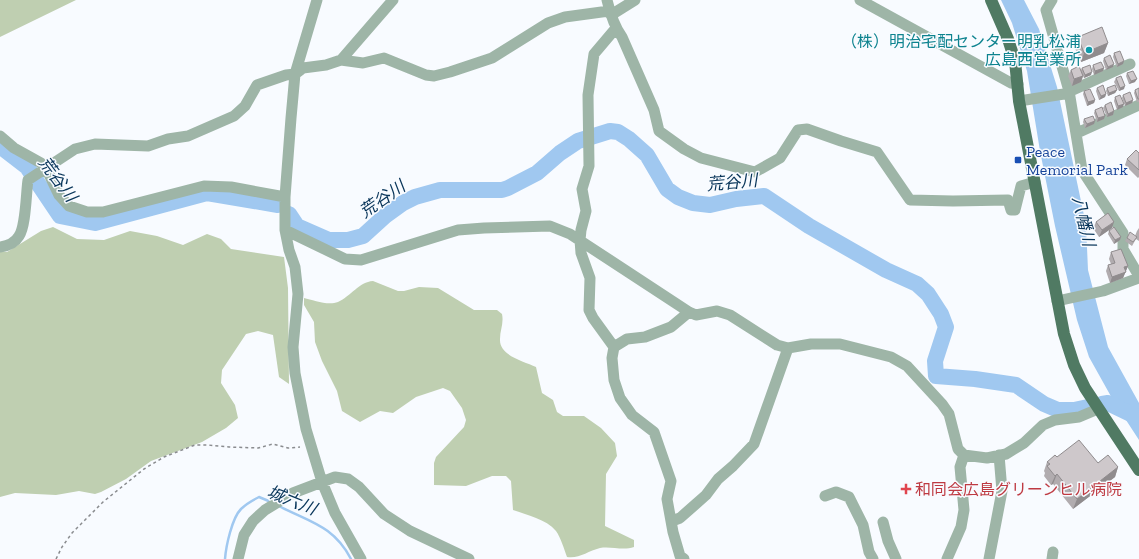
<svg xmlns="http://www.w3.org/2000/svg" width="1139" height="559" font-family="'Zilla Slab','Noto Sans JP',serif">
  <rect width="100%" height="100%" fill="#f8fbff"/>
  <path fill="#bfcfb1" d="M0 0H76L0 37Z
    M53 227 77 239 104 240 130 231 157 236 183 245 207 234 221 239 231 249 284 257 288 288 289 384 279 377 273 335 258 331 246 334 222 370 221 383 235 405 238 418 226 428 202 442 151 461 126 479 101 492 95 494 79 491 56 495 15 493 0 497V251L7 252 41 231Z
    M373 281 398 291H404L419 287 438 288 474 310H497L502 314C504 323 500 330 500 339 499 356 524 361 536 367L542 393 553 400 557 412 563 416H584L601 428 615 443 617 456 606 474 605 526 634 540V547C623 551 611 546 600 548 588 551 579 559 567 557 564 549 561 538 556 531 546 519 527 515 513 510L511 481 506 476H492L466 486 434 485V463L436 457 464 427 466 420 462 408 450 391 443 388 416 397 393 413 380 411 360 422 342 411 337 391 322 361 315 342 314 322 304 305V298C313 300 328 306 338 302 351 296 359 282 373 281Z"/>
  <path fill="#a0c8f0" d="M1001 0H1024L1039 29 1057 87 1086 225 1088 270 1108 347 1139 403V440L1113 400 1089 357 1077 320 1055 226 1040 151 1027 71 1012 23Z"/>
  <g fill="none" stroke-linecap="round" stroke-linejoin="round">
    <path stroke="#a0c8f0" stroke-width="2.5" d="M279 506C309 522 333 525 351 559
      M225 559C226 546 232 518 241 509 246 504 253 500 259 497L271 502"/>
    <path stroke="#a0c8f0" stroke-width="16" d="M0 146 27 167 60 216 95 223 207 193 278 205
      M289 214 297 226 329 240H348L363 236 385 216 403 203 415 197 440 190H502L508 188 537 173 560 153 578 141 610 131 618 132 629 139 647 155 667 189 678 197 693 203 710 205 736 199 764 196 809 226 886 270 917 284 928 294 941 314 946 327 935 361 936 376 975 379 1016 385 1044 404 1058 410H1074L1088 407
      M1102 404 1108 403 1137 417"/>
    <path stroke="#8a8c8f" stroke-width="1.5" stroke-dasharray="3 3" stroke-linecap="butt" d="M56 559 62 547 72 533 103 502 144 469 164 457 195 445H208L229 447 258 448 273 444 288 448 300 447"/>
    <path stroke="#9eb5a7" stroke-width="11" d="M317 0 295 74 291 118 285 197V230L289 250 295 267 298 294 293 347 295 373 306 429 322 482 335 513 361 559
      M607 0C610 13 614 26 622 37L654 110 659 131 684 149 701 158 755 172 780 158 798 130 807 129 841 141 877 152 910 200 953 201 1008 200 1011 210H1015L1021 186 1035 182
      M860 0 1011 83 1018 84
      M1052 0 1046 10 1069 91 1082 170 1123 233V249L1139 276
      M611 15 635 0
      M616 28 594 54 588 95 589 166 582 189 586 211 581 230 580 240 581 253 590 278 589 310 593 318 614 347 612 358 614 380 620 398 632 415 654 432 671 481 667 499 673 532 680 556 684 559
      M341 60 363 63 384 58 426 75 434 76 450 72 492 58 548 23 565 17 609 11
      M1019 101 1064 94 1130 64
      M1077 133 1139 105
      M0 136 14 148 41 163 46 168 59 195 69 206 87 212H103L204 186 231 187 285 197
      M285 230 345 259 361 260 458 230 484 228 550 226 570 234 689 312 696 315 717 311 730 315 777 345 788 348 811 344H840L891 357 907 366 942 404 949 414 958 449 964 455 987 458 1006 454 1024 443 1043 425 1055 420 1079 417 1098 409
      M0 247C7 246 15 243 19 236 26 226 26 193 28 180L75 149 95 144 148 146 168 139 188 136 234 116 245 106 257 85 286 75 295 74 303 68 326 65 341 60 393 0
      M1057 301 1103 291 1139 278
      M614 347 627 339 645 337 671 327 689 312
      M825 496 836 492 849 497 863 525 869 552 873 559
      M672 521 680 518 706 495 718 479 733 466 754 444 788 348
      M883 522 888 541 896 559
      M238 559 244 535 253 521 265 510 293 493 335 477 348 479 359 487 384 514 410 531 469 559
      M947 559 961 527 964 510 960 467 964 455
      M989 559 1002 491 999 455
      M1052 559 1053 552"/>
    <path stroke="#507a63" stroke-width="12" d="M991 0 1008 39 1015 61 1019 101 1064 334 1074 365 1085 388 1139 470"/>
  </g>
  <path fill="#b1acaf" d="M1078 37 1108 43 1104 53 1081 62 1074 46Z
    M1114 53 1123 64 1117 67 1113 57Z
    M1104 58 1113 67 1106 70 1103 61Z
    M1093 65 1104 68 1103 71 1094 75 1092 69Z
    M1082 68 1091 75 1084 78 1083 76 1081 82 1072 86 1068 76 1071 70H1081Z
    M1127 73 1135 82 1129 84 1126 76Z
    M1116 78 1124 89 1119 91 1114 82Z
    M1097 88 1106 94 1105 97 1099 100 1096 91Z
    M1107 88 1117 90 1115 93 1108 96 1106 91Z
    M1139 88V102H1137L1134 93 1135 90Z
    M1084 91 1095 100 1094 103 1087 106 1083 94Z
    M1123 95 1133 100 1132 103 1125 106 1122 98Z
    M1115 97 1123 107 1117 110 1114 101Z
    M1105 105 1114 111 1113 115 1107 117 1103 108Z
    M1095 110 1104 119 1097 122 1094 113Z
    M1084 119 1094 124 1085 128 1083 122Z
    M1139 153V177L1138 178 1125 165 1127 159Z
    M1096 222 1112 228 1099 237 1093 228Z
    M1139 228V241L1136 239 1132 246 1125 241 1127 238 1135 236 1137 231Z
    M1109 231 1121 237 1120 240 1114 244 1108 234Z
    M1111 252 1128 266 1123 278 1110 283 1106 271 1108 265 1111 264 1109 259Z
    M1057 457 1098 463 1118 467 1115 477 1073 509 1053 484 1051 485 1044 476 1045 473 1044 471 1047 462Z"/>
  <path fill="#908c8e" d="M1108 43 1104 53 1081 62 1084 53Z
    M1124 61 1123 64 1117 67 1118 64Z
    M1114 64 1113 67 1106 70 1108 67Z
    M1104 68 1103 71 1094 75 1095 71Z
    M1092 72 1091 75 1084 78 1085 75Z
    M1083 76 1081 82 1072 86 1074 79Z
    M1137 79 1135 82 1129 84 1131 81Z
    M1125 86 1124 89 1119 91 1120 88Z
    M1117 90 1115 93 1108 96 1109 93Z
    M1106 94 1105 97 1099 100 1101 96Z
    M1095 100 1094 103 1087 106 1088 102Z
    M1133 100 1132 103 1125 106 1126 103Z
    M1124 104 1123 107 1117 110 1118 106Z
    M1114 111 1113 115 1107 117 1108 114Z
    M1105 116 1104 119 1097 122 1098 118Z
    M1095 121 1094 124 1085 128 1087 124Z
    M1114 222 1112 228 1099 237 1102 230Z
    M1121 237 1120 240 1114 244 1115 240Z
    M1128 266 1123 278 1110 283 1112 277 1124 267Z
    M1118 467 1115 477 1073 509 1077 499Z
    M1057 474 1053 484 1051 485 1055 476Z"/>
  <path fill="#cec8cb" stroke="#908c8e" d="M1102 27 1108 43 1084 53 1078 37Z
    M1120 51 1124 61 1118 64 1114 53Z
    M1110 55 1114 64 1108 67 1104 58Z
    M1101 62 1104 68 1095 71 1093 65Z
    M1090 65 1092 72 1085 75 1082 68Z
    M1079 66 1083 76 1074 79 1071 70Z
    M1133 71 1137 79 1131 81 1127 73Z
    M1121 76 1125 86 1120 88 1116 78Z
    M1103 85 1106 94 1101 96 1097 88Z
    M1115 85 1117 90 1109 93 1107 88Z
    M1139 88V99H1138L1135 90Z
    M1090 89 1095 100 1088 102 1084 91Z
    M1130 92 1133 100 1126 103 1123 95Z
    M1120 95 1124 104 1118 106 1115 97Z
    M1111 102 1114 111 1108 114 1105 105Z
    M1102 107 1105 116 1098 118 1095 110Z
    M1093 116 1095 121 1087 124 1084 119Z
    M1136 150 1139 153V170L1127 159Z
    M1108 213 1114 222 1102 230 1096 222Z
    M1114 227 1121 237 1115 240 1109 231Z
    M1130 232 1137 237 1133 242 1127 238Z
    M1121 249 1128 266 1124 267 1126 272 1112 277 1108 265 1115 263 1111 252Z
    M1079 440 1098 463 1108 455 1118 467 1077 499 1057 474 1055 476 1047 466 1050 464 1047 462 1055 455 1057 457Z"/>
  <circle fill="#0f9aa8" stroke="#f8fbff" stroke-width="1.5" cx="1089" cy="50" r="4"/>
  <rect fill="#1a4fb4" stroke="#f8fbff" stroke-width="1.5" x="1014" y="156" width="8" height="8" rx="2"/>
  <path fill="#e0444e" stroke="#f8fbff" stroke-width="1.5" d="M904 483h4v4h4v4h-4v4h-4v-4h-4v-4h4z"/>
  <g text-anchor="middle" dominant-baseline="central" stroke-width="3" stroke-linejoin="round" paint-order="stroke">
    <g font-size="16" fill="#0d838f" stroke="#f8fbff" text-anchor="end">
      <text x="1081" y="41">（株）明治宅配センター明乳松浦<tspan x="1081" dy="18">広島西営業所</tspan></text>
    </g>
    <g font-size="16" fill="#164399" stroke="#f8fbff" text-anchor="start">
      <text x="1026" y="151">Peace<tspan x="1026" dy="18">Memorial Park</tspan></text>
    </g>
    <g font-size="16" fill="#be3a42" stroke="#f8fbff" text-anchor="start">
      <text x="915" y="489">和同会広島グリーンヒル病院</text>
    </g>
    <g font-size="17" font-style="italic" fill="#073459" stroke="#f8fbff">
      <text transform="translate(58 179) rotate(53)">荒谷川</text>
      <text transform="translate(732 182) rotate(-5)">荒谷川</text>
      <text transform="translate(382 199) rotate(-35)">荒谷川</text>
      <text transform="translate(1084 221) rotate(77)">八幡川</text>
      <text transform="translate(292 500) rotate(22)">城六川</text>
    </g>
  </g>
</svg>
